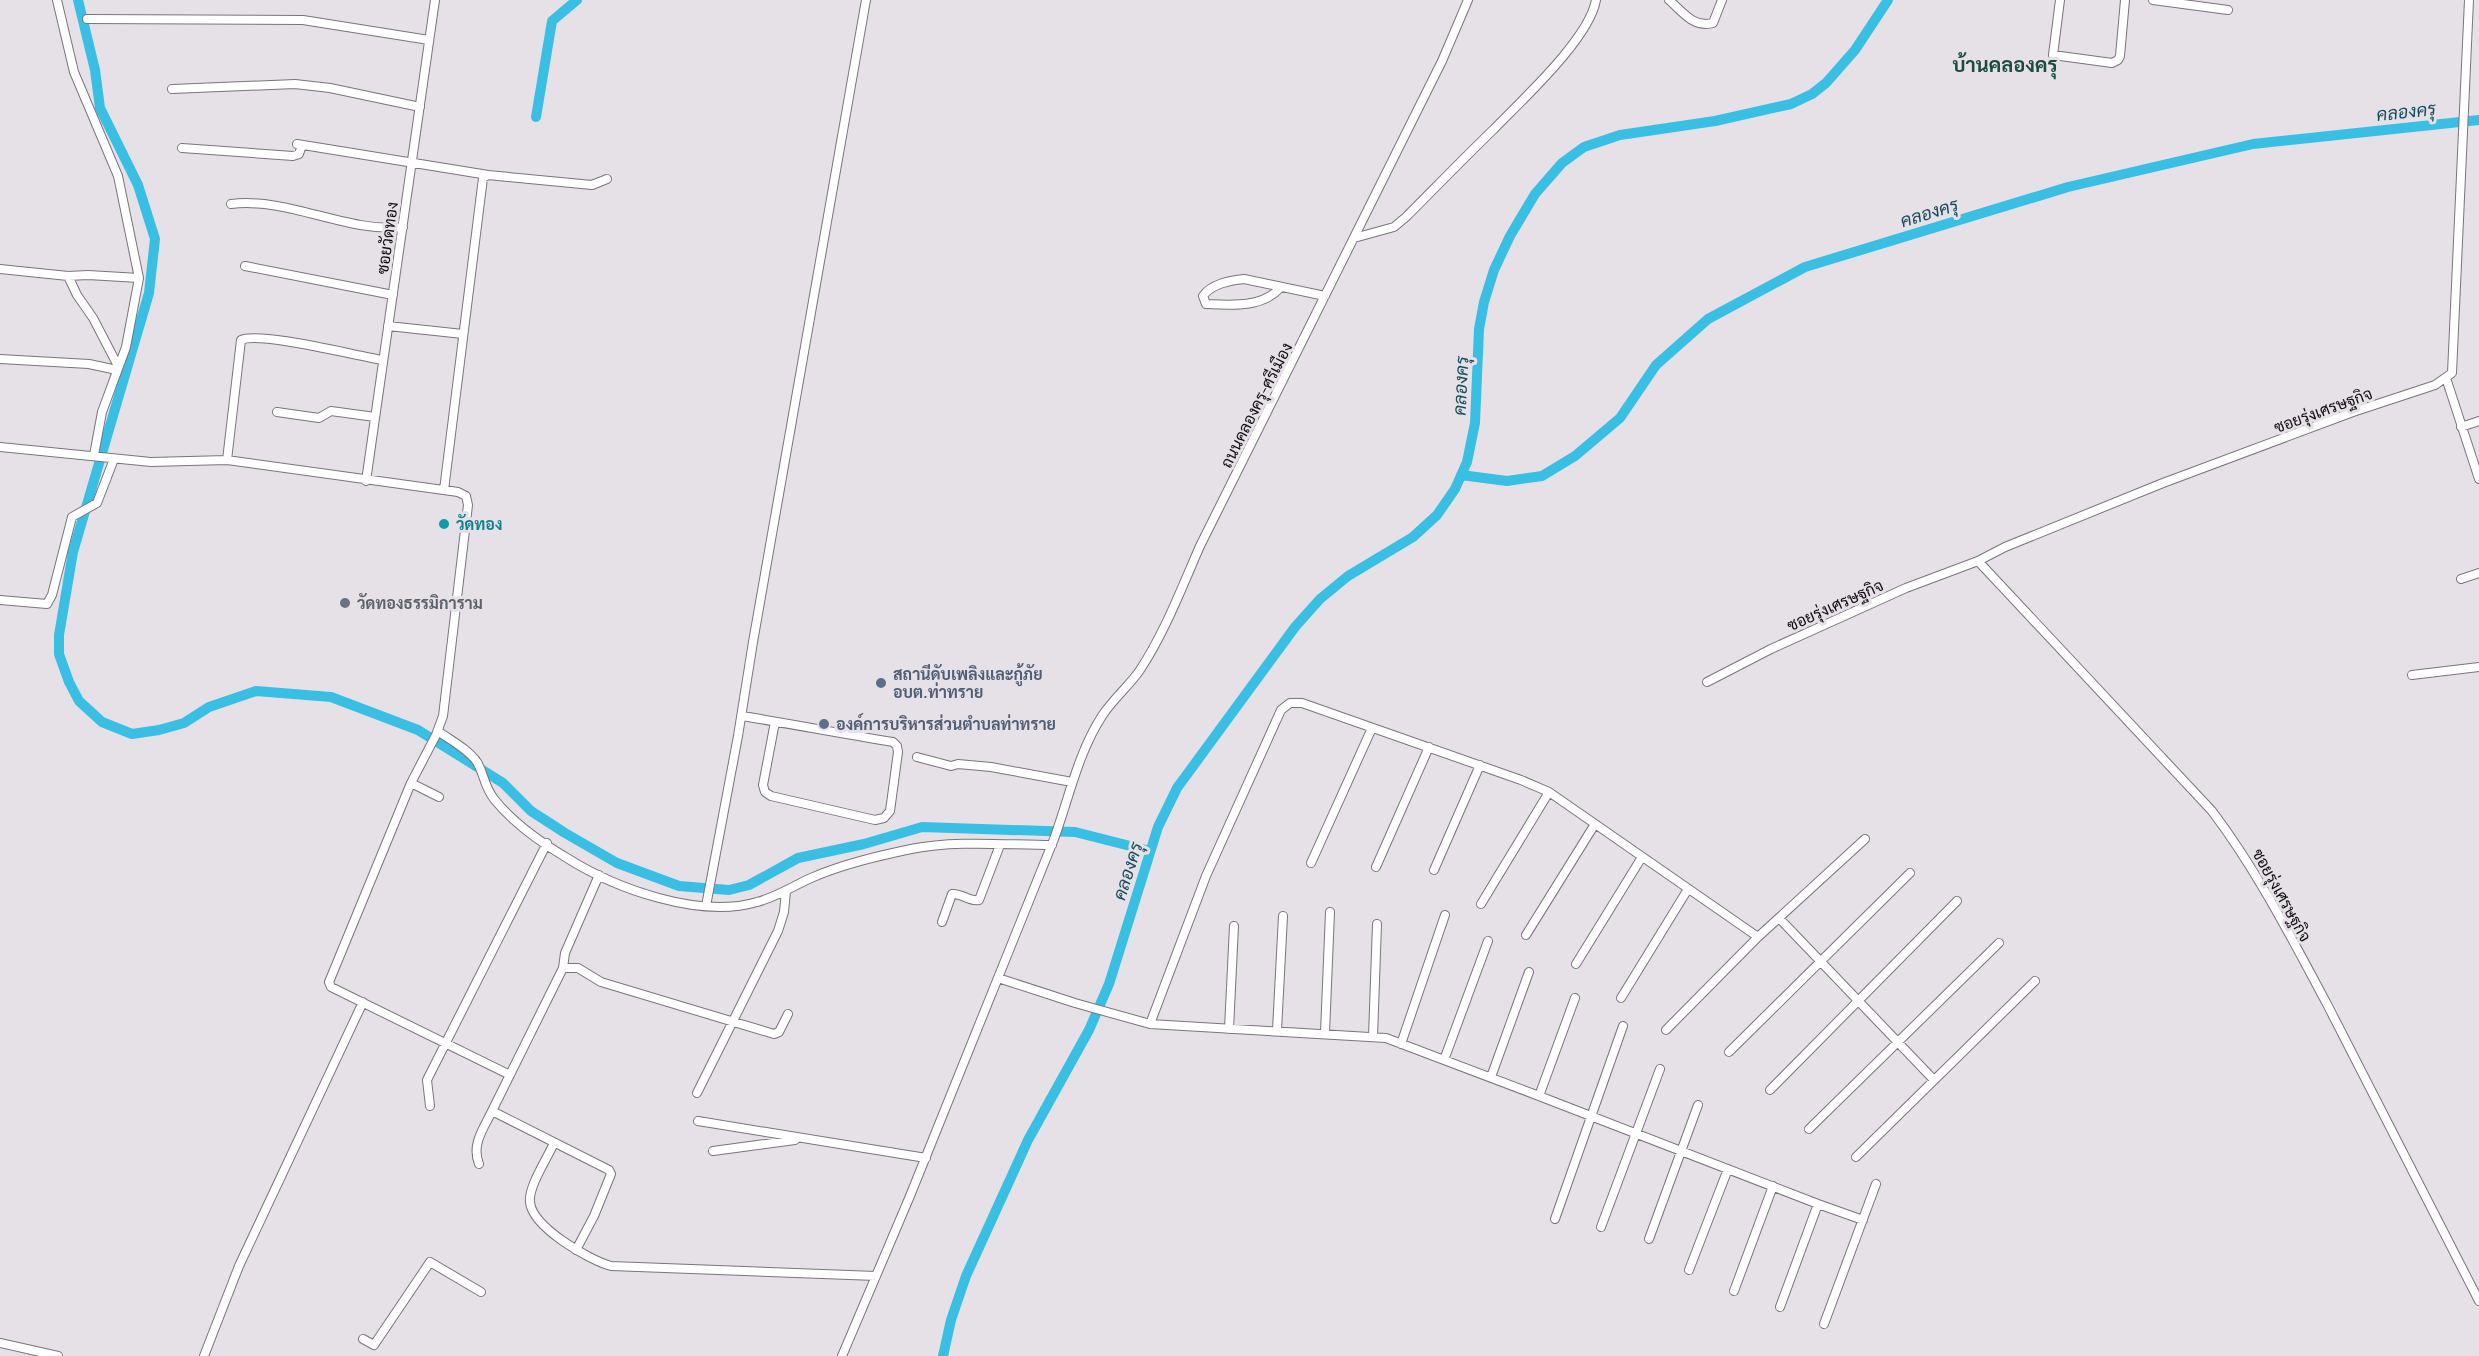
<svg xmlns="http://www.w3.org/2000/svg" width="2479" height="1356" font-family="Manrope,Sarabun,sans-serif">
  <rect width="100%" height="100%" fill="#e6e1e7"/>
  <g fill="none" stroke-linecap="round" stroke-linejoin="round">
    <path stroke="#39bfe4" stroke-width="10" d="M78 0 95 70 100 108 138 185 155 239 149 293 73 552 59 635V654L69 682 79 701 102 722 132 734 159 730 184 723 209 707 256 691 331 697 418 730 503 783 531 811 565 833 617 863 679 886 729 890 749 885 798 858 864 844 922 827 1075 832 1150 851
      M536 117 552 21 577 0
      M1461 475 1507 481 1542 476 1575 456 1620 418 1656 365 1708 319 1805 267 2068 187 2253 144 2479 120
      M943 1356 951 1320 966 1276 1028 1140 1089 1030 1109 984 1158 827 1177 788 1295 627 1320 599 1348 576 1413 537 1437 515 1455 489 1467 462 1475 423 1479 329 1484 302 1494 270 1510 236 1535 194 1562 163 1584 147 1620 135 1715 121 1791 104 1812 94 1826 83 1855 50 1888 0"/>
    <defs>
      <path id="minor" d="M57 0 74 72 118 176 139 278 126 347 102 412 94 455
        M1669 0C1683 12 1693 28 1713 23L1722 0
        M2060 0 2053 55 2112 63 2118 60 2120 56 2125 0
        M2153 0 2228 10
        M87 19 303 20 429 40
        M172 89 295 84 330 88 420 107
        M297 144 488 175
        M182 148 293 156 299 154 302 145
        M231 204C290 197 345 233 403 227
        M1354 238 1394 227 1406 217C1435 188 1464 158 1494 129 1522 100 1589 39 1596 0
        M245 266 393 295
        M0 269 68 276 88 275 139 278
        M68 276 77 295 93 318 118 366
        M1280 288C1262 308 1231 305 1206 304L1203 296C1211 284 1231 280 1244 279L1325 296
        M388 326 463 334
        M0 359 89 364 117 370
        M2446 378 2479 479
        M277 412 319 418 331 411 375 417
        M2461 427 2479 421
        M0 447 151 462 227 460 458 492 466 496 468 505 443 716 436 735 411 783 329 982 331 987 510 1075
        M227 460 241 340C259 331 357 356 383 360
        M366 481 435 0
        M444 490 483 178 488 175 592 185 607 179
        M1978 561 2212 811C2258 872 2292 939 2328 1006 2379 1104 2428 1203 2479 1301
        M2461 579 2479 573
        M0 600 47 604 52 595 72 517 97 503 114 459
        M2412 675 2479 667
        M1707 682 1771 649 1906 588 1978 561 2005 547 2163 483 2353 412 2435 385 2452 373 2469 0
        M742 716C792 724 842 734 893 742L897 746 898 752 890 811 884 818 875 820 771 796 765 792 763 785 775 722
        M438 731C450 740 468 749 477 762 484 774 484 786 494 799 514 824 540 842 567 858 616 889 700 919 757 902 777 897 793 886 811 878 843 864 878 856 911 849 957 840 1006 845 1052 845
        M917 757 951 766 958 764 991 767 1072 782
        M411 783 439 797
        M1311 863 1372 728
        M1376 867 1429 747
        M1434 870 1480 765
        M1481 904 1549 792
        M706 906 738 736 753 642 866 0
        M1779 918 1934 1080
        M942 922 952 894C962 893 969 902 979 900L1000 845
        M1526 935 1595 824
        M1576 964 1642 857
        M563 968 565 953 599 875
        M998 978 1075 1003 1150 1024 1386 1038 1539 1096 1575 998
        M1621 998 1688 889
        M1150 1024 1206 876 1281 710 1290 703H1302L1521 780 1549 792 1758 937
        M1229 1029 1234 926
        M1277 1030 1283 916
        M1666 1030 1758 937 1865 839
        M1325 1033 1330 912
        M1373 1037 1377 924
        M1401 1044 1445 915
        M1729 1052 1910 873
        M1444 1060 1488 941
        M1491 1077 1529 972
        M1770 1090 1957 901
        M697 1093 778 931 784 912 786 891
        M1539 1096 1818 1204 1863 1220
        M430 1106 427 1080 431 1072 547 843
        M698 1121 926 1158
        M1809 1129 1999 943
        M554 1143C548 1157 528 1187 530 1202 532 1227 589 1260 611 1266L876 1276
        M713 1151 795 1140
        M1856 1157 2035 981
        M479 1164C471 1144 484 1128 492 1111
        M1555 1219 1623 1026
        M1601 1227 1660 1069
        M1649 1239 1698 1105
        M576 1250 594 1216 611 1174 609 1170 492 1111 563 968H578L601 982 774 1034 779 1032 788 1014
        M1689 1270 1728 1169
        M1734 1291 1773 1186
        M1780 1307 1818 1204
        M1824 1324 1876 1184
        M363 1339 374 1345 430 1262 481 1292
        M0 1343 58 1356
        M204 1356 239 1266 363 1002
        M842 1356 910 1196 1054 839C1069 798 1078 753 1102 716 1113 699 1129 686 1140 670 1165 632 1182 587 1200 546L1442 61 1468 0"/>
    </defs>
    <use href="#minor" stroke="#79757b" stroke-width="10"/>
    <use href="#minor" stroke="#fff" stroke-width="8"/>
  </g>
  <circle fill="#0f9aa8" stroke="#e6e1e7" stroke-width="2" cx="444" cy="524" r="6"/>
  <circle fill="#6b7280" stroke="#e6e1e7" stroke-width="2" cx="345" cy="603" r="6"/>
  <g fill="#5c6f8a" stroke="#e6e1e7" stroke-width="2">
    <circle cx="881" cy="683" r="6"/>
    <circle cx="824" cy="724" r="6"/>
  </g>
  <g text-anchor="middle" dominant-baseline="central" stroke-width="6" stroke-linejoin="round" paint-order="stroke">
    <g font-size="16" fill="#0f0d10" stroke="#e6e1e7">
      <text transform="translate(387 238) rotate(-82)">ซอยวัดทอง</text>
      <text transform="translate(1256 405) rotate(-63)">ถนนคลองครุ-ศรีเมือง</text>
      <text transform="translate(2323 410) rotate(-20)">ซอยรุ่งเศรษฐกิจ</text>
      <text transform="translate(1835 605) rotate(-24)">ซอยรุ่งเศรษฐกิจ</text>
      <text transform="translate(2282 895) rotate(61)">ซอยรุ่งเศรษฐกิจ</text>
    </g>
    <g font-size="16" font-weight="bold" fill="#0d838f" stroke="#e6e1e7" text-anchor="start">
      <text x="456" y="524">วัดทอง</text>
    </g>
    <g font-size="16" font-weight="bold" fill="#5b616d" stroke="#e6e1e7" text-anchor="start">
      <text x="357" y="603">วัดทองธรรมิการาม</text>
    </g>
    <g font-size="16" font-weight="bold" fill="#4e5e75" stroke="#e6e1e7" text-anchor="start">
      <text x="893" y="674">สถานีดับเพลิงและกู้ภัย<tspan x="893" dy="18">อบต.ท่าทราย</tspan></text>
      <text x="836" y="724">องค์การบริหารส่วนตำบลท่าทราย</text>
    </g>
    <g font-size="18" font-style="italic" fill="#164c5c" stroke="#e6e1e7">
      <text transform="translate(2406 111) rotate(-6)">คลองครุ</text>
      <text transform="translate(1929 212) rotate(-17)">คลองครุ</text>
      <text transform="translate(1460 386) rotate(-87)">คลองครุ</text>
      <text transform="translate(1127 871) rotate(-72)">คลองครุ</text>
    </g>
    <g font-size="20" font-weight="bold" fill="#1b4c3c" stroke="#e6e1e7">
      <text x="2005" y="64">บ้านคลองครุ</text>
    </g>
  </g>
</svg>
